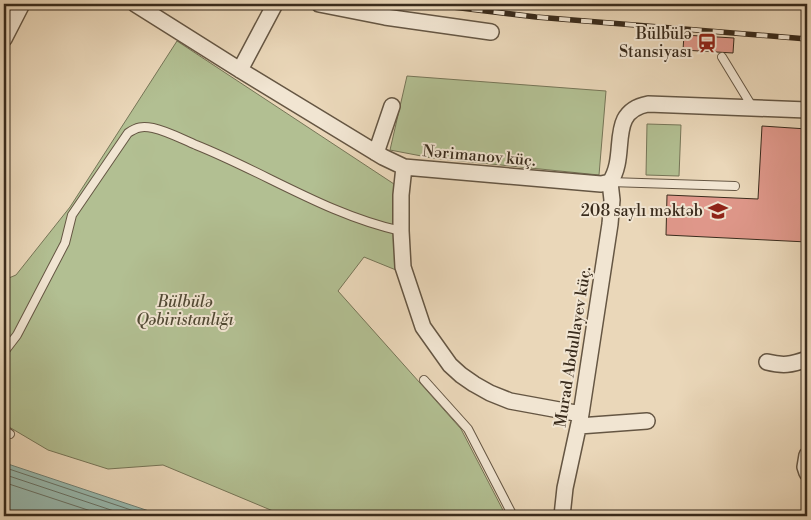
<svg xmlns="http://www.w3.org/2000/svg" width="811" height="520" font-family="'Libre Bodoni',serif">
  <rect width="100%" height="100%" fill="#ead7b9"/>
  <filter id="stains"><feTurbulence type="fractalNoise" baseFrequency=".004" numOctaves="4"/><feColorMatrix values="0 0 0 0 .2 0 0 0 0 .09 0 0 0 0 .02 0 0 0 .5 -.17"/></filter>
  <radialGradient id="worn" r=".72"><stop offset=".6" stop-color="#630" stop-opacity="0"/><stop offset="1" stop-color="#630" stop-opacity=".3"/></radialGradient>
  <path fill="#b2bf92" stroke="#767557" d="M177 41 394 184 396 270 364 257 338 291 461 429 506 516H285L163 465 108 469 48 450 4 424V280L16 275 70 207Z
    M407 76 606 91 599 175 432 158 390 150Z
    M647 124 681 125 679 176 646 175Z"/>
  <path fill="#98bab0" stroke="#728175" d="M8 464 164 516H4V466Z"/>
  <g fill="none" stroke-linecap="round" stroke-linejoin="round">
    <path stroke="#687266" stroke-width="1" d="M4 470 9 469 149 516
      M4 476H9L129 516
      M4 484H9L106 516"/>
  </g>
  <path fill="#e0988b" stroke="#392b1c" d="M684 35 734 38 733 53 683 50Z
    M762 126 807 129V242L666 235 667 195 758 199Z"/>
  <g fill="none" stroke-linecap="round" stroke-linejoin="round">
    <defs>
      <path id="lane" d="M722 57 753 108
        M610 182 735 186
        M4 352 17 335 65 243 72 215 128 133C137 127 142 126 153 128 167 131 182 139 196 145 264 172 328 215 401 231
        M424 380 468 429 513 516
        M4 430 10 434"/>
      <path id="street" d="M135 4 240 70 383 157 404 167 601 184 610 182C629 154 606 112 648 104L807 110
        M319 4 385 17 491 32
        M4 39 22 4
        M240 70 275 4
        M376 153 392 106
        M404 167 401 195V231L403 267 423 327 450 365 461 375 474 384 490 393 510 401 581 414
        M767 362C783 366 791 365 807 359
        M579 426 647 421
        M807 455 805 467 807 473
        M562 516 565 488 581 414 610 224 612 200 610 182"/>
    </defs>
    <use href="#lane" stroke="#655643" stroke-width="10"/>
    <use href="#street" stroke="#655643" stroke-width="18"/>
    <use href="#lane" stroke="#f1e5d2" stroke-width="8"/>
    <use href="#street" stroke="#f1e5d2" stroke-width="15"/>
    <defs>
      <path id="rail" d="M428 4 536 17 807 39"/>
    </defs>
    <use href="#rail" stroke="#392b1c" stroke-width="5.5"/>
    <use href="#rail" stroke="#f1e5d2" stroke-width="4" stroke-dasharray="11" stroke-linecap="butt"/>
  </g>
  <defs>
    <symbol id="station-bare" viewBox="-9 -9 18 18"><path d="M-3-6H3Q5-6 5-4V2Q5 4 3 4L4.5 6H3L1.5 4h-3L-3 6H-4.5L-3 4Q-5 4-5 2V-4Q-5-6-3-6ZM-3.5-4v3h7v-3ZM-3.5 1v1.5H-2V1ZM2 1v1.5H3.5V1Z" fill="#8f2418" stroke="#f1e5d2" stroke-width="2.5" paint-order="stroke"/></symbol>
    <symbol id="school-bare" viewBox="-9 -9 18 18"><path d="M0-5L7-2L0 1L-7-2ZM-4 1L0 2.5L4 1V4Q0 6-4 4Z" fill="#8f2418" stroke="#f1e5d2" stroke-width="2.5" paint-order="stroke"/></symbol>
  </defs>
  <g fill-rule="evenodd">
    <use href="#station-bare" x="693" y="29" width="28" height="28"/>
    <use href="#school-bare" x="704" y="197" width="28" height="28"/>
  </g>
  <g text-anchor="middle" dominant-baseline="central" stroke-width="4" stroke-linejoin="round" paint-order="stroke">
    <g font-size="16" fill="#392b1c" stroke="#f1e5d2" text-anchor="end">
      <text x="692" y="34">Bülbülə<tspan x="692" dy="18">Stansiyası</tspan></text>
      <text x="703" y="211">208 saylı məktəb</text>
    </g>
    <g font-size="16" fill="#392b1c" stroke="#f1e5d2">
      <text transform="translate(479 156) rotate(5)">Nərimanov küç.</text>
      <text transform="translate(573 347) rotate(-81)">Murad Abdullayev küç.</text>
    </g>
    <g font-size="16" font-style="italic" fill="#514934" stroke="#f1e5d2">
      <text x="185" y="302">Bülbülə<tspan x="185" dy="18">Qəbiristanlığı</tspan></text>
    </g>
  </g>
  <rect width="811" height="520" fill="none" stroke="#ead7b9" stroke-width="20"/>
  <rect x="5" y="5" width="801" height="510" fill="none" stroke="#392b1c" stroke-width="2.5"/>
  <rect x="10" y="10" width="791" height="500" fill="none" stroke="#392b1c"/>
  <rect width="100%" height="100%" filter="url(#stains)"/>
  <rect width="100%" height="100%" fill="url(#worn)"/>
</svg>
